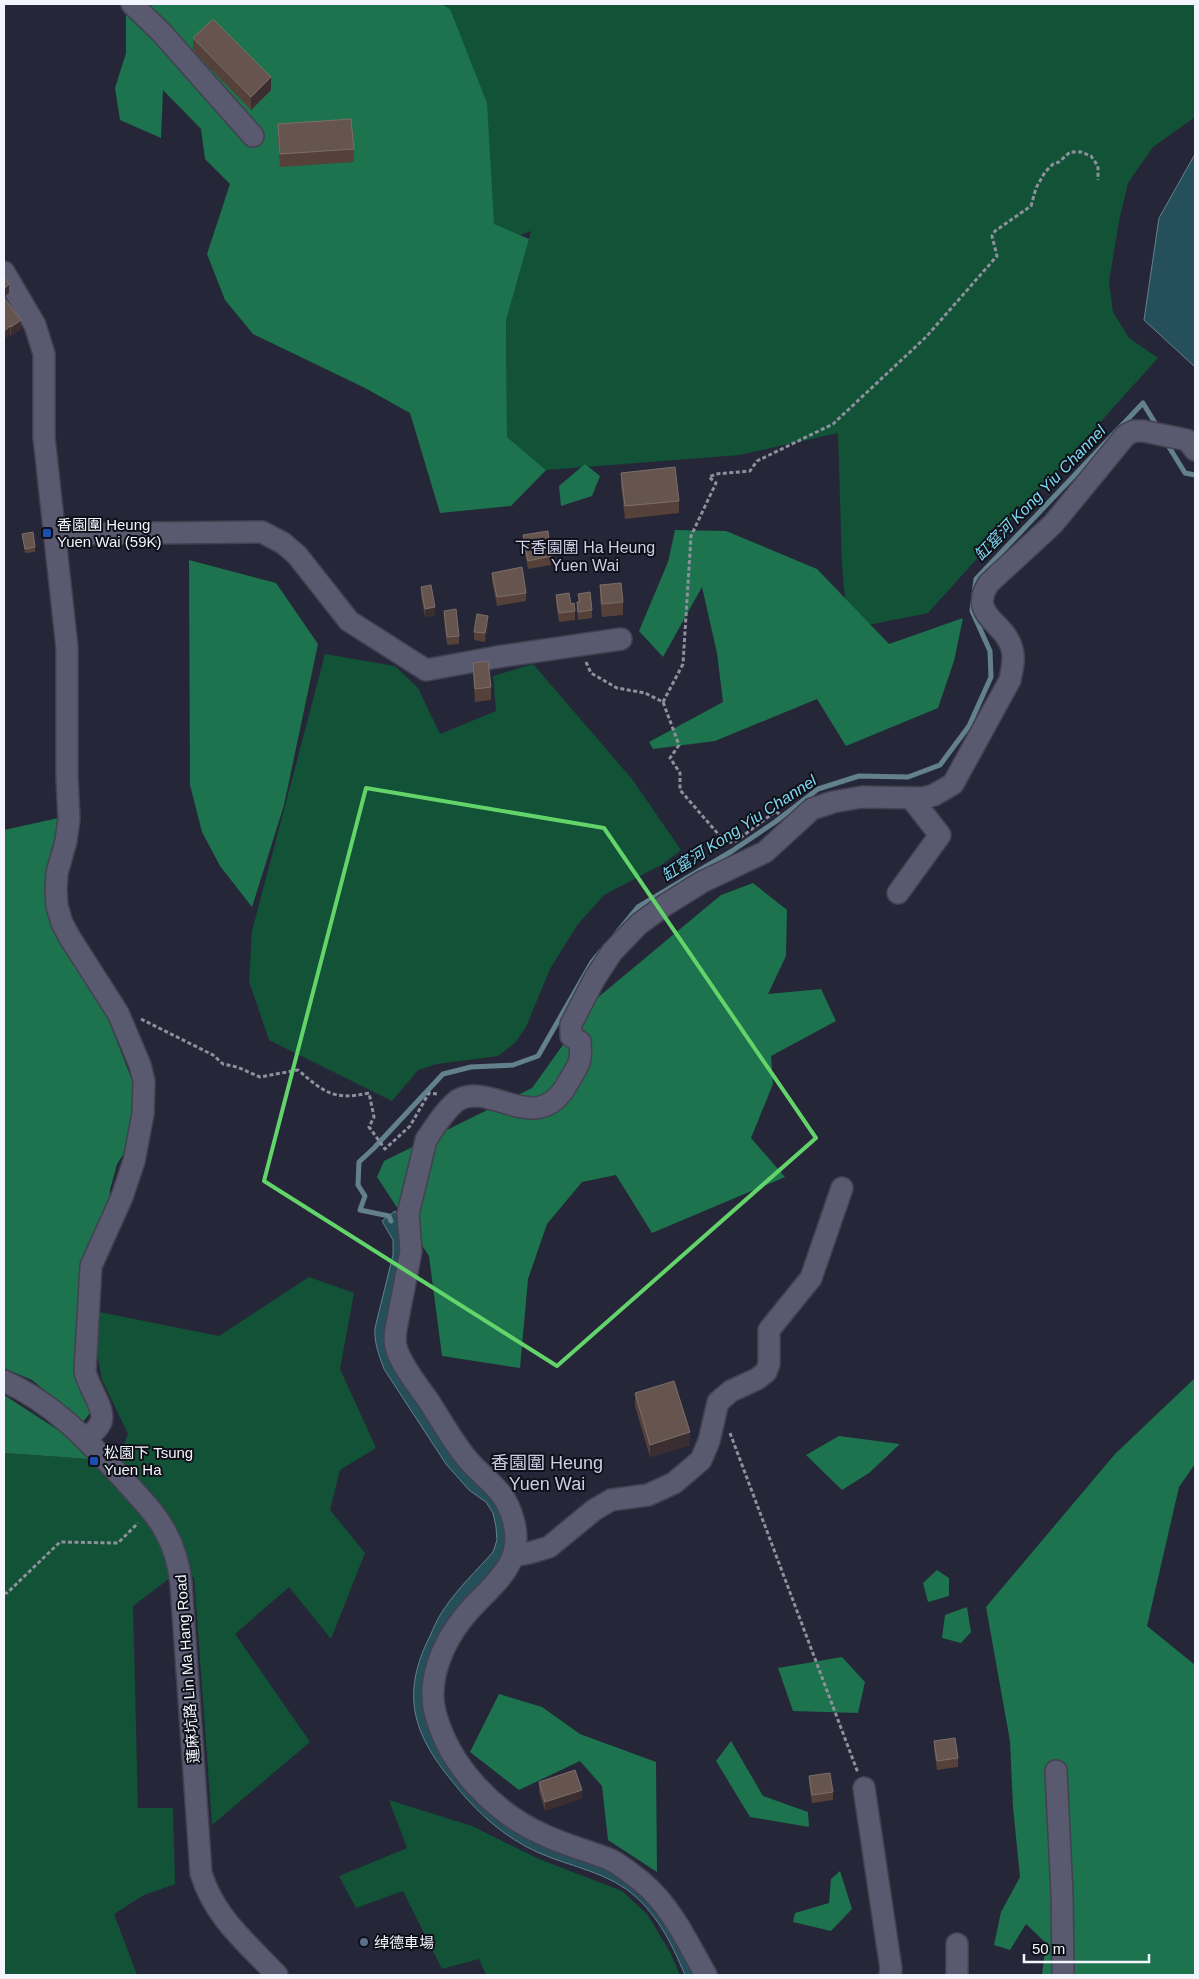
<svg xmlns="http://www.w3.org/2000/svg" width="1199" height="1979" font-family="Helvetica,'Noto Sans SC',sans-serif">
  <rect width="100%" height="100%" fill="#262639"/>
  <path fill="#125236" d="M442 4H1195V117L1153 147 1128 183 1119 221 1109 282 1113 312 1129 338 1158 358 928 613 848 629 842 566 838 433 740 455 546 470 507 437 506 321 531 231 448 264 450 9Z
    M325 654 395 666 418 688 440 734 496 711 493 676 533 664 632 779 681 850 663 864 604 895 578 924 550 969 526 1027 515 1043 498 1056 437 1064 418 1070 392 1101 269 1040 249 981 252 931Z
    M309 1277 354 1293 340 1369 376 1448 340 1470 330 1510 365 1553 331 1639 289 1587 235 1634 310 1742 212 1825 194 1577 170 1578 133 1606 138 1808H173L175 1884 144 1895 114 1914 137 1975H4V1453L89 1459 121 1453 128 1434 102 1380 96 1346 99 1312 219 1336Z
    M389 1800 472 1826 539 1859 622 1891 647 1914 670 1952 680 1975H486L479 1959 442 1969 403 1891 356 1908 339 1876 407 1848Z"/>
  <path fill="#1c734d" d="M126 4H442L450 9 487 103 494 224 529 239 506 321 507 437 546 470 511 506 440 513 410 413 365 388 253 334 225 300 207 254 230 184 205 159 201 129 163 90 161 138 120 120 115 88 126 53Z
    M585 464 600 476 592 496 561 506 559 486Z
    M675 530 726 531 817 569 889 644 963 618 954 661 938 708 846 746 817 699 715 741 653 749 649 742 723 702 717 653 702 587 663 657 639 631 668 562Z
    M189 560 276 583 318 644 284 805 252 907 220 866 202 832 190 785Z
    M63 817 50 858 49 914 69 957 105 1011 134 1085 128 1147 117 1164 110 1190 109 1213 89 1251 85 1393 90 1413 83 1422 32 1380 4 1368V830Z
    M753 883 787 910 786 956 768 994 821 989 836 1021 771 1056 773 1084 751 1138 785 1177 652 1233 616 1175 582 1182 547 1224 528 1279 520 1368 442 1356 429 1256 377 1177 384 1161 532 1088 596 999 721 895Z
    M1195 1378V1464L1179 1487 1147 1626 1195 1665V1975H1042L1046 1943 1026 1924 1010 1950 994 1945 1001 1912 1020 1877 1013 1807 1010 1741 986 1607 1115 1454Z
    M4 1395 69 1437 89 1459 4 1453Z
    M839 1436 900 1444 869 1473 842 1490 806 1455Z
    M937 1570 949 1578V1596L928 1602 923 1583Z
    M967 1607 971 1632 961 1643 942 1638 945 1615Z
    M842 1657 865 1682 858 1713 793 1711 778 1668Z
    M499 1694 542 1707 580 1734 656 1762 657 1872 608 1840 602 1786 580 1761 519 1790 470 1752Z
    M731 1741 763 1796 808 1812 809 1827 750 1817 716 1761Z
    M840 1871 852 1909 831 1931 793 1922 795 1913 829 1903 831 1879Z"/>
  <path fill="#25505b" stroke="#63818c" d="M1195 154V367L1144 320 1159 218Z
    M395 1211 405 1232 390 1328 506 1510 508 1551 428 1687 465 1778 604 1862 665 1910 695 1975H685C671 1942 656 1911 626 1889 596 1868 557 1864 525 1846 496 1830 472 1807 452 1781 412 1733 401 1693 430 1636 434 1627 438 1617 444 1609 458 1588 477 1570 493 1552L497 1540 496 1527 493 1513 486 1502 469 1490 446 1464 384 1369C379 1355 374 1343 375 1328L393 1255V1240L382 1221Z"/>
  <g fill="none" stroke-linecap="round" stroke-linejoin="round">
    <path stroke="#63818c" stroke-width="5" d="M1166 442 1185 473 1195 475
      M974 594 976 579 1143 403 1158 428
      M615 935 638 907 732 851 775 822 818 789 859 776 908 777 940 765 969 726 991 677 990 651 972 611 973 602
      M391 1221 389 1216 360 1210 365 1196 358 1185 359 1162 374 1148 443 1074 471 1067 513 1065 538 1056 592 962 601 951"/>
    <defs>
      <path id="minor" d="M132 4 161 32 253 136
        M4 272 35 325 44 354V437L67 648V778L69 819 66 841 57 873 56 889 57 906 62 923 70 938 118 1013 140 1065 144 1081 143 1114 134 1161 122 1197 91 1266 85 1371C87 1386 108 1411 100 1424 97 1430 91 1434 86 1439
        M54 534 262 532 283 543 297 555 349 621 426 670 497 657 621 639
        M898 893 940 835 911 798
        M4 1381C54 1403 89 1442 126 1482 140 1498 156 1513 166 1533 175 1549 179 1566 181 1583L201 1873C214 1917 247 1943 277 1975
        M513 1556 529 1553 549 1547 594 1510 611 1500 648 1495 674 1483 701 1460 709 1441 718 1402 731 1391 757 1379 766 1372 769 1364V1330L811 1278 842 1188
        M1056 1771 1062 1894 1063 1975
        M864 1788 891 1969 890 1975
        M957 1944V1975
        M706 1975C688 1943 671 1906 642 1882 633 1875 621 1865 611 1860 589 1851 565 1845 544 1835 494 1813 449 1766 435 1712 427 1680 443 1643 463 1618 488 1586 527 1567 513 1519 505 1489 486 1481 468 1460 453 1442 441 1420 428 1400 418 1386 402 1366 397 1350 394 1343 395 1336 396 1329L411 1251 408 1214 426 1140C433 1129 448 1107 458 1100 493 1081 538 1140 569 1081 579 1064 582 1062 580 1042L571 1036V1024L595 978 612 952 639 924 665 905 702 882 765 852 812 809 833 802 862 797 923 798 934 795 953 784 1010 680C1012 669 1015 659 1012 649 1006 622 967 616 989 583L1053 524 1126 435 1134 431H1143L1187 440 1195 450"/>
    </defs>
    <use href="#minor" stroke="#424151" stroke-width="24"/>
    <path stroke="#8f909e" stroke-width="3" stroke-dasharray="4 2.5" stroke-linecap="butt" d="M586 662 591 673 617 688 645 693 663 702 679 745 670 758 680 773V790L726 843 736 841 776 811 779 814
      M663 702 683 664 691 536 716 483 709 477 716 474 750 471 757 461 833 424 926 337 997 256 992 236 995 231 1031 206 1036 188 1045 172 1053 164 1059 162 1070 152H1081L1091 156 1098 166V180
      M141 1019 213 1055 223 1064 237 1067 260 1077 298 1070C324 1092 333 1101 369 1093L374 1117 369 1127 385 1149 410 1126 429 1093 437 1094
      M730 1433 858 1773
      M4 1593H7L60 1542 118 1543 138 1523"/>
    <use href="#minor" stroke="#59596f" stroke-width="21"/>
  </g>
  <path fill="#554139" d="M193 38 271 90 251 110 193 51Z
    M278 124 354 149V162L280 167 278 137Z
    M4 299 21 329 11 336 10 334Z
    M621 473 679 501V513L625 519 621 486Z
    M22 534 35 547V552L25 553Z
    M523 535 551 556V565L528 569 523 544Z
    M492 573 526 593V601L497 606 492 581Z
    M600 585 623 602V615L602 617 600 598Z
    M421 587 435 615 425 617 421 596Z
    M578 594 592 610V618L578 620 577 611V602H578Z
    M556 595 571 604 575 611V620L559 622 556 603Z
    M444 611 459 636V644L447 645 444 619Z
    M488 624 485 642 474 640V632Z
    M473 663 491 687V700L475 702 473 675Z
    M635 1393 690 1445 650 1457 635 1406Z
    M934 1741 958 1758V1767L937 1770 934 1749Z
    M809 1776 833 1792V1800L812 1803 809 1784Z
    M539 1782 582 1798 545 1811 539 1791Z"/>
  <path fill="#3b2e30" d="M271 77V90L251 110V97Z
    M9 284V293L4 297V289Z
    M21 320V329L11 336V327Z
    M10 326V334L4 340V331Z
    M435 607V615L425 617V609Z
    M488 616V624L485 642V633Z
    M690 1432V1445L650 1457V1445Z
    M582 1790V1798L545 1811V1802Z"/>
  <path fill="#66554e" stroke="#7c6e6a" d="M213 19 271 77 251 97 193 38Z
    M351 119 354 149 280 154 278 124Z
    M4 277 9 284 4 289Z
    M4 299H5L21 320 11 327 10 326 4 331Z
    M675 467 679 501 625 506 621 473Z
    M548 531 551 556 528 561 523 535Z
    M33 532 35 547 25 549 22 534Z
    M522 567 526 593 497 597 492 573Z
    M621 583 623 602 602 604 600 585Z
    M431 585 435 607 425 609 421 587Z
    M590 592 592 610 578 612 577 602H580L578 594Z
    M569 593 571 604 574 603 575 611 559 613 556 595Z
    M456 609 459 636 447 637 444 611Z
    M477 614 488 616 485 633 474 632Z
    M488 661 491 687 475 689 473 663Z
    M674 1381 690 1432 650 1445 635 1393Z
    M955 1738 958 1758 937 1761 934 1741Z
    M575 1770 582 1790 545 1802 539 1782Z
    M830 1773 833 1792 812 1795 809 1776Z"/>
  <path fill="none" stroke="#63d469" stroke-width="4" stroke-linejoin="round" d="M366 788 604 828 816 1138 557 1366 264 1181Z"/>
  <g fill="#1a4fb4" stroke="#101018" stroke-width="2">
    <rect x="42" y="528" width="10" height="10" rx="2.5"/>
    <rect x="89" y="1456" width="10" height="10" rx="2.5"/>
  </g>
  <circle fill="#5c6f8a" stroke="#101018" stroke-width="2" cx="364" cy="1942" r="5"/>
  <g text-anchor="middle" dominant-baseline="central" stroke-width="4" stroke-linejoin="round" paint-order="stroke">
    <g font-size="15" fill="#f3f4fe" stroke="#101018" text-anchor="start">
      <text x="57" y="524">香園圍 Heung<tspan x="57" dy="17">Yuen Wai (59K)</tspan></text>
      <text x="104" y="1452">松園下 Tsung<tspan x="104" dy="17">Yuen Ha</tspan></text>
      <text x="374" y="1942">绰德車場</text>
    </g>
    <g font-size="15" fill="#f3f4fe" stroke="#101018">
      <text transform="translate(187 1669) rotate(-94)">蓮麻坑路 Lin Ma Hang Road</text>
    </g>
    <g font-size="16" font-style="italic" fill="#7ed9f2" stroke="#101018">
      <text transform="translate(1040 493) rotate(-46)">缸窰河 Kong Yiu Channel</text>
      <text transform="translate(739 828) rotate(-33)">缸窰河 Kong Yiu Channel</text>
    </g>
    <g font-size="16" fill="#cdcde7" stroke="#101018">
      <text x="585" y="547">下香園圍 Ha Heung<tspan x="585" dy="18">Yuen Wai</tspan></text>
    </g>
    <g font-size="18" fill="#cdcde7" stroke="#101018">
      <text x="547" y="1463">香園圍 Heung<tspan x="547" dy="21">Yuen Wai</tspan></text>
    </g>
  </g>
  <rect width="1199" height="1979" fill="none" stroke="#f3f4fe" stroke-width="10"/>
  <path d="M1024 1954v8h125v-8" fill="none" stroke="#f3f4fe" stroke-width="2.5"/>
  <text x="1032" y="1954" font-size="15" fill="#f3f4fe" stroke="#101018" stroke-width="4" paint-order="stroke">50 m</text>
</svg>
